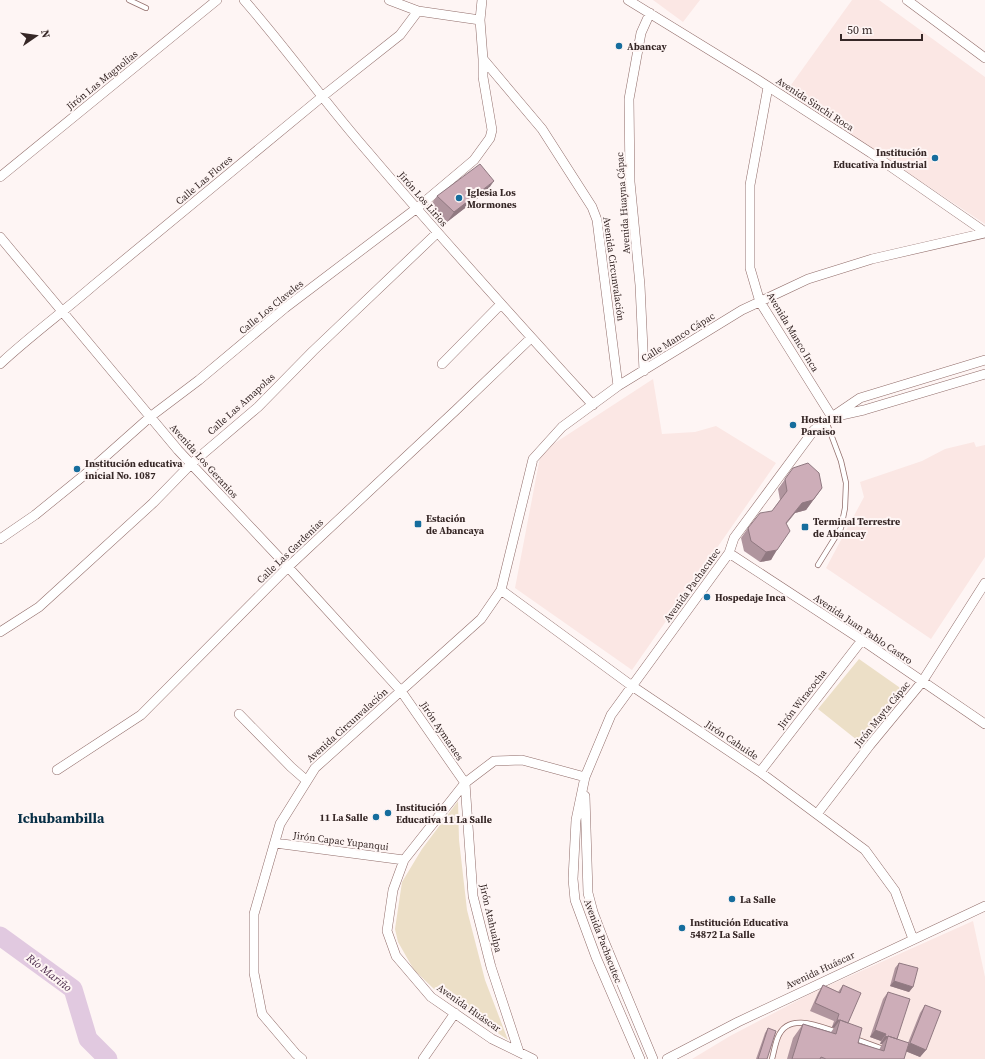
<svg xmlns="http://www.w3.org/2000/svg" width="985" height="1059" font-family="'Source Serif 4',serif">
  <rect width="100%" height="100%" fill="#fef5f4"/>
  <path fill="#fbe7e4" d="M653 0H700L683 22Z
    M852 0H879L985 77V224L786 92Z
    M653 379 662 434 695 432 716 426 776 463 632 670 515 588 541 452Z
    M974 442 976 447 985 445V557L931 639 826 568 864 497 860 482 922 461 945 449Z
    M973 921 985 977V1059H692L730 1036 812 993Z"/>
  <path fill="#ecdfc7" d="M859 659 906 692 862 744 818 709Z
    M458 801 459 840 467 910 485 980 508 1040 434 989 414 970 398 942 395 929 402 882 422 849Z"/>
  <g fill="none" stroke-linecap="round" stroke-linejoin="round">
    <path stroke="#e1c9e0" stroke-width="19" d="M0 936 73 989 88 1039 108 1059"/>
    <defs>
      <path id="service" d="M129 0 146 8
        M818 565 841 528 845 508 846 483 841 461 826 421
        M853 1038 886 1050
        M772 1059C774 1052 775 1044 778 1037 788 1012 819 1026 837 1032"/>
      <path id="minor" d="M244 0C287 49 325 103 368 152 441 238 517 322 593 405
        M389 0 418 11 480 20
        M482 0 480 20 483 59 542 129 592 207 597 220 618 386
        M628 0 755 78 871 153 985 232
        M907 0 985 58
        M768 87 750 185V268L760 302 832 417
        M0 177 217 0
        M0 237 178 450 288 567 401 691 465 783 473 896 491 967 519 1052
        M0 364C30 336 63 312 94 285L323 96 400 35 418 11
        M442 364 501 304
        M644 371 640 285 630 182 629 99 641 33 650 13
        M837 416 864 410 985 374
        M0 539 35 515 88 472 150 417 199 380 285 308 417 208 474 160 490 138 492 130 483 77V59
        M729 553 862 640 985 724
        M501 590 632 686 760 772 865 850 895 891 913 939
        M0 632 39 607 153 503 191 464 258 407 313 351 437 233
        M239 714 291 767 307 781
        M57 770 141 715 288 567 456 410 531 338
        M760 772 862 640
        M585 796 588 893 593 912 604 941 653 1059
        M817 814 870 745 922 682 985 583
        M275 843 404 860
        M302 1059 296 1054 262 1014 254 973V914L280 824 315 768 481 619 501 590 533 459 562 427 618 386 742 310 808 279 872 259 985 233
        M423 1059 455 1013
        M533 1059 492 1039 431 997 396 956 387 931 393 890 404 860 465 783 494 761 522 760 585 777
        M640 1059 596 957 575 900 573 879 576 820 585 777 611 715 729 553 734 538 814 430 832 417 860 398 985 360
        M667 1059 738 1022 985 906"/>
    </defs>
    <use href="#service" stroke="#916d6a" stroke-width="6"/>
    <use href="#minor" stroke="#916d6a" stroke-width="10"/>
    <use href="#service" stroke="#fff" stroke-width="4.5"/>
    <use href="#minor" stroke="#fff" stroke-width="9"/>
  </g>
  <path fill="#b0959e" d="M487 191 447 222 430 206 437 196Z
    M793 468 822 488 806 510 795 513 786 524 771 560 760 562 744 551 741 538 748 528 772 511 780 500 778 489Z
    M899 963 913 987 909 992 890 986 895 968Z
    M823 985 838 992 843 985 848 1023 858 1043 879 1050 882 1044H880L881 1041 870 1037 883 999 888 992 897 1039 908 1043 920 1013 925 1005 926 1050 920 1057 906 1051 904 1059H787L793 1038 803 1024 831 1032 834 1028 832 1027 834 1021 810 1011 818 993Z
    M768 1028 767 1059H756L765 1033Z"/>
  <path fill="#907981" d="M494 181 487 191 447 222 454 212Z
    M822 488 806 510 795 513 779 533 802 503Z
    M777 550 771 560 760 562 766 552Z
    M894 981 913 987 909 992 890 986Z
    M837 1020H840L834 1028 832 1027Z
    M875 1030 886 1034 881 1041 870 1037Z
    M885 1036 888 1037 882 1044H880Z
    M910 1043 926 1050 920 1057 905 1051Z"/>
  <path fill="#cdadb8" stroke="#907981" d="M480 164 494 181 454 212 437 196Z
    M808 463 819 473 822 488 813 500 802 503 786 523 790 531 777 550 766 552 751 541 748 528 760 513 772 511 787 491 785 479 793 468Z
    M899 963 918 968 913 987 894 981Z
    M823 985 840 993 843 985 861 993 848 1023 840 1020H837L839 1014 815 1003Z
    M888 992 910 999 897 1039 888 1036V1037L885 1036 886 1034 875 1030Z
    M925 1005 941 1011 926 1050 910 1043Z
    M840 1020 862 1028 858 1043 884 1051 888 1036 909 1043 904 1059H826L821 1057 820 1059H792L803 1024 836 1034Z
    M768 1028 776 1031 767 1059H758Z"/>
  <g fill="#166d9d" stroke="#fef5f4" stroke-width="1.5">
    <circle cx="619" cy="46" r="4"/>
    <circle cx="935" cy="158" r="4"/>
    <circle cx="459" cy="198" r="4"/>
    <circle cx="793" cy="425" r="4"/>
    <circle cx="77" cy="469" r="4"/>
    <rect x="414" y="520" width="8" height="8" rx="2"/>
    <rect x="801" y="523" width="8" height="8" rx="2"/>
    <circle cx="707" cy="597" r="4"/>
    <circle cx="388" cy="813" r="4"/>
    <circle cx="376" cy="817" r="4"/>
    <circle cx="732" cy="899" r="4"/>
    <circle cx="682" cy="928" r="4"/>
  </g>
  <g text-anchor="middle" dominant-baseline="central" stroke-width="4" stroke-linejoin="round" paint-order="stroke">
    <g font-size="10" font-weight="bold" fill="#362726" stroke="#fef5f4" text-anchor="start">
      <text x="627" y="46">Abancay</text>
      <text x="927" y="152" text-anchor="end">Institución<tspan x="927" dy="12">Educativa Industrial</tspan></text>
      <text x="467" y="192">Iglesia Los<tspan x="467" dy="12">Mormones</tspan></text>
      <text x="801" y="419">Hostal El<tspan x="801" dy="12">Paraiso</tspan></text>
      <text x="85" y="463">Institución educativa<tspan x="85" dy="12">inicial No. 1087</tspan></text>
      <text x="426" y="518">Estación<tspan x="426" dy="12">de Abancaya</tspan></text>
      <text x="813" y="521">Terminal Terrestre<tspan x="813" dy="12">de Abancay</tspan></text>
      <text x="715" y="597">Hospedaje Inca</text>
      <text x="396" y="807">Institución<tspan x="396" dy="12">Educativa 11 La Salle</tspan></text>
      <text x="368" y="817" text-anchor="end">11 La Salle</text>
      <text x="740" y="899">La Salle</text>
      <text x="690" y="922">Institución Educativa<tspan x="690" dy="12">54872 La Salle</tspan></text>
    </g>
    <g font-size="10" fill="#362726" stroke="#fef5f4">
      <text transform="translate(102 80) rotate(-39)">Jirón Las Magnolias</text>
      <text transform="translate(815 104) rotate(33)">Avenida Sinchi Roca</text>
      <text transform="translate(204 180) rotate(-40)">Calle Las Flores</text>
      <text transform="translate(423 199) rotate(49)">Jirón Los Lirios</text>
      <text transform="translate(623 203) rotate(-94)">Avenida Huayna Cápac</text>
      <text transform="translate(614 269) rotate(82)">Avenida Circunvalación</text>
      <text transform="translate(271 307) rotate(-39)">Calle Los Claveles</text>
      <text transform="translate(793 332) rotate(59)">Avenida Manco Inca</text>
      <text transform="translate(678 337) rotate(-32)">Calle Manco Cápac</text>
      <text transform="translate(241 404) rotate(-42)">Calle Las Amapolas</text>
      <text transform="translate(204 461) rotate(48)">Avenida Los Geranios</text>
      <text transform="translate(290 551) rotate(-44)">Calle Las Gardenias</text>
      <text transform="translate(692 585) rotate(-54)">Avenida Pachacutec</text>
      <text transform="translate(863 629) rotate(34)">Avenida Juan Pablo Castro</text>
      <text transform="translate(802 699) rotate(-52)">Jirón Wiracocha</text>
      <text transform="translate(882 714) rotate(-51)">Jirón Mayta Cápac</text>
      <text transform="translate(347 725) rotate(-42)">Avenida Circunvalación</text>
      <text transform="translate(442 731) rotate(56)">Jirón Aymaraes</text>
      <text transform="translate(732 740) rotate(34)">Jirón Cahuide</text>
      <text transform="translate(341 841) rotate(7)">Jirón Capac Yupanqui</text>
      <text transform="translate(491 918) rotate(77)">Jirón Atahualpa</text>
      <text transform="translate(603 941) rotate(69)">Avenida Pachacutec</text>
      <text transform="translate(820 970) rotate(-25)">Avenida Huáscar</text>
      <text transform="translate(469 1008) rotate(35)">Avenida Huáscar</text>
    </g>
    <g font-size="11" font-style="italic" fill="#482849" stroke="#fef5f4">
      <text transform="translate(49 973) rotate(38)">Río Mariño</text>
    </g>
    <g font-size="14" font-weight="bold" fill="#072f46" stroke="#fef5f4">
      <text x="61" y="818">Ichubambilla</text>
    </g>
  </g>
  <g transform="translate(36 36) rotate(77)" stroke="#fef5f4" stroke-width="3" paint-order="stroke">
  <path d="M0-3L7 15L0 10L-7 15Z" fill="#362726"/>
  <text y="-6" font-size="11" font-weight="bold" text-anchor="middle" fill="#362726">N</text>
  </g>
  <path d="M841 34v6h81v-6" fill="none" stroke="#362726" stroke-width="2"/>
  <text x="847" y="34" font-size="12" fill="#362726" stroke="#fef5f4" stroke-width="3" paint-order="stroke">50 m</text>
</svg>
